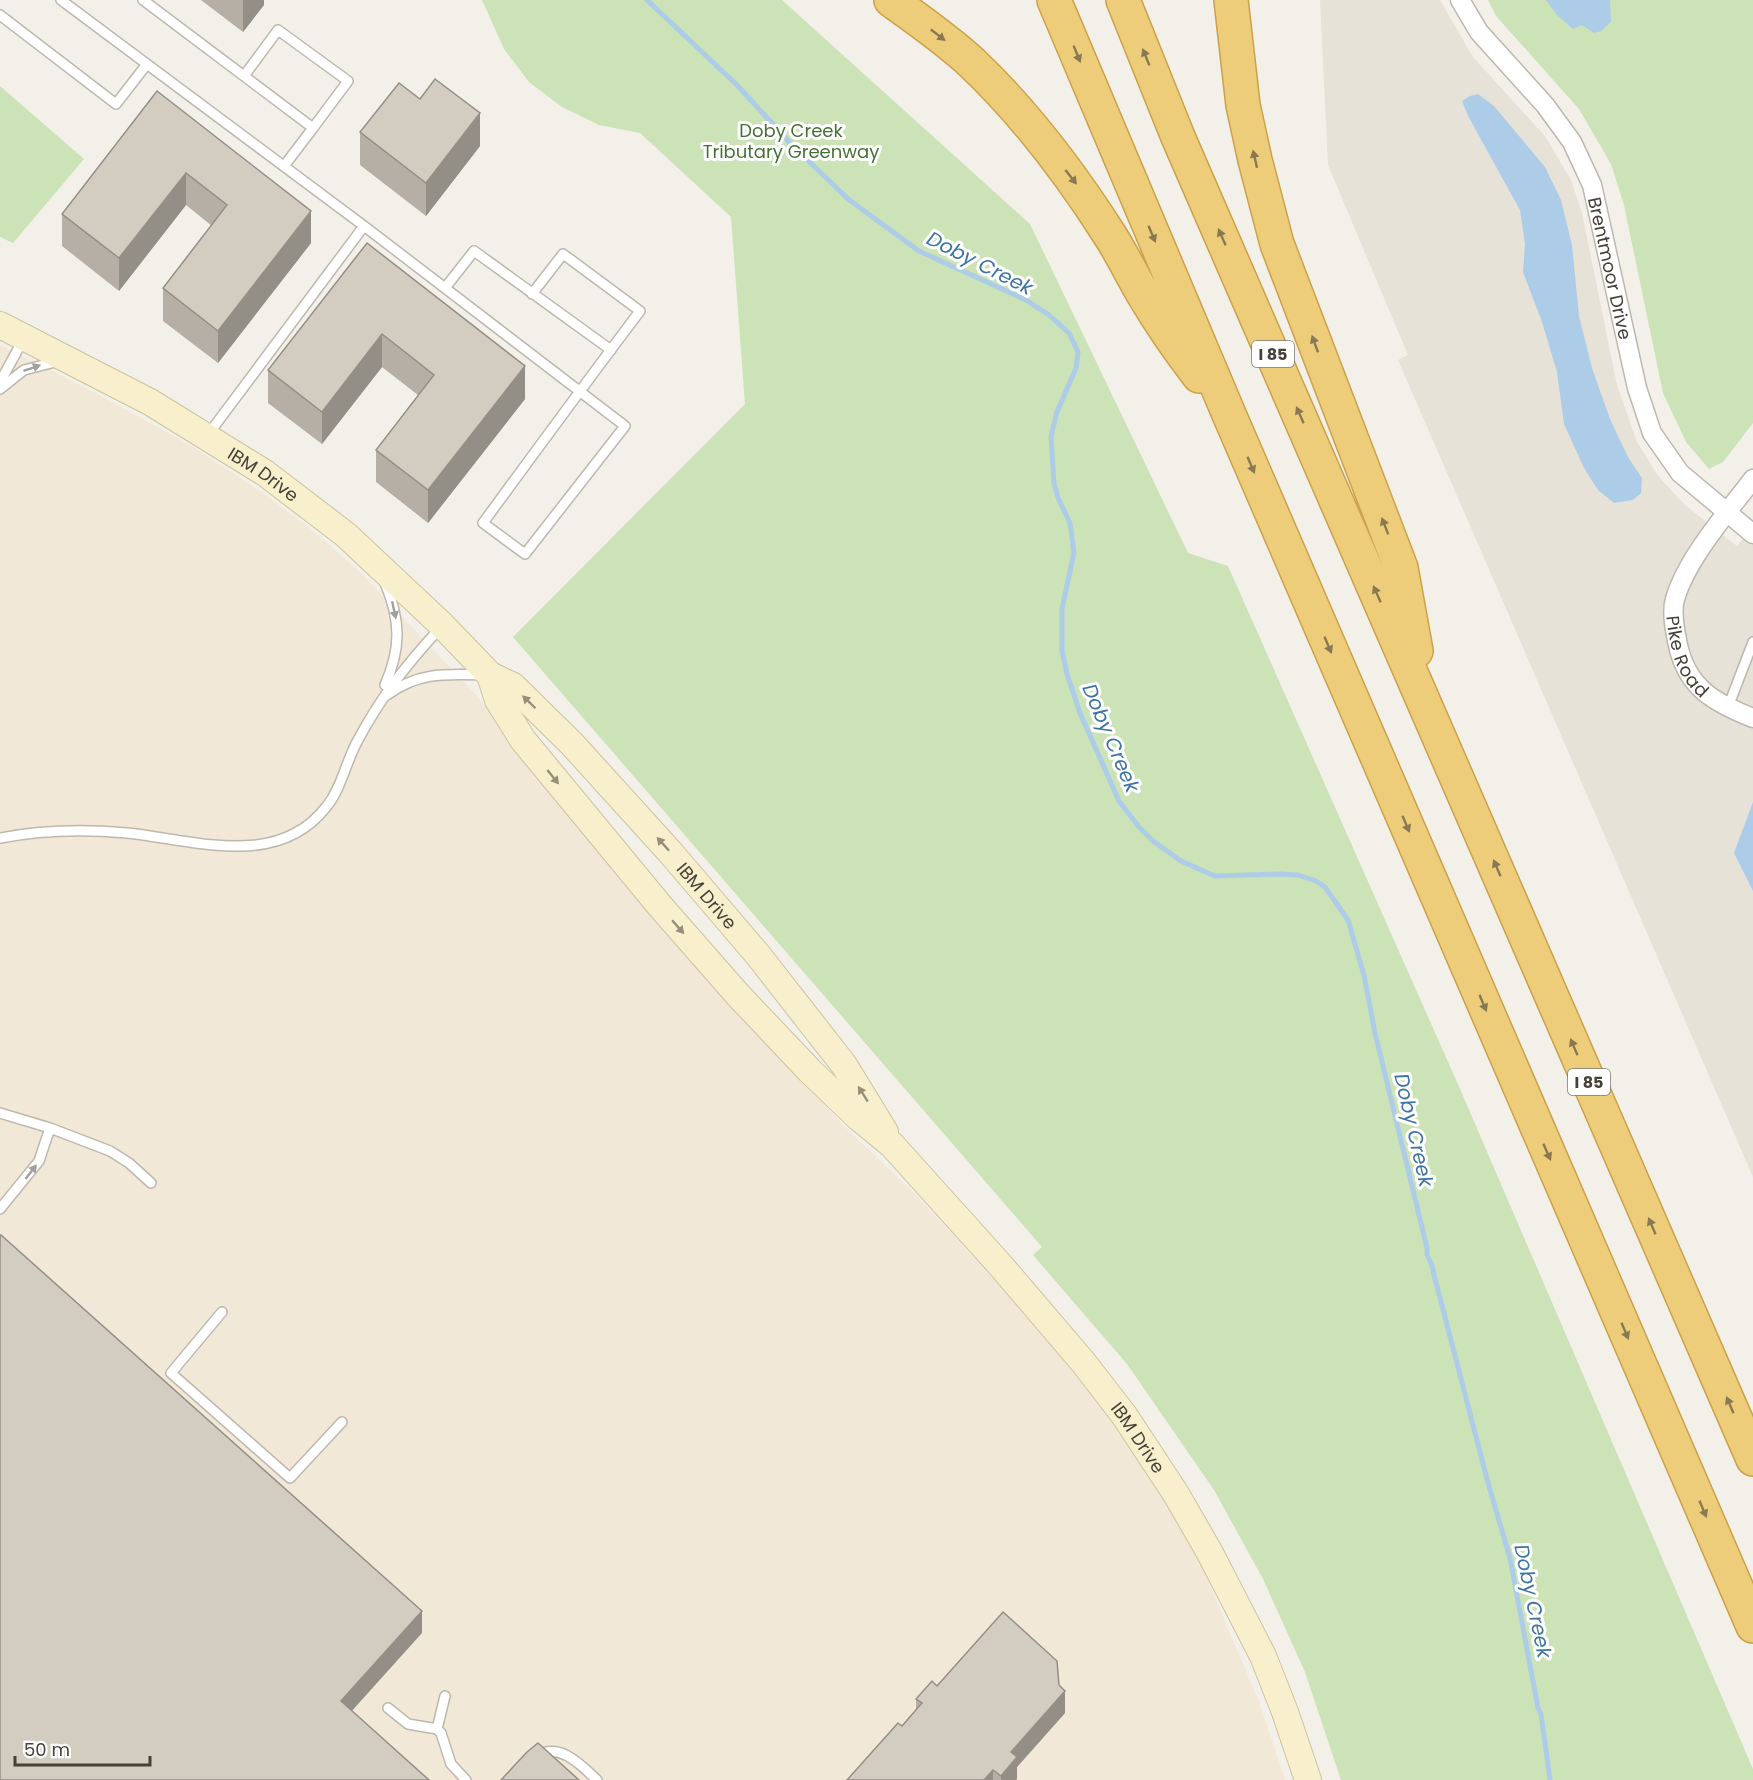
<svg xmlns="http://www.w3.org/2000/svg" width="1753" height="1780" font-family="Poppins,sans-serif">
  <rect width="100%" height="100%" fill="#f2f0e9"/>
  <path fill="#e6e2d8" d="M1320 0H1440L1473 57 1545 136 1571 180 1582 213 1617 385 1637 442 1658 476 1685 505 1737 546 1753 526V1177L1398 360 1408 355 1328 165Z"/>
  <path fill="#f2e8d7" d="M0 345 92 391 188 444 247 482 305 524 359 571 479 698 567 815 645 908 717 990 850 1132 914 1193 1043 1333 1110 1413 1174 1513 1200 1562 1260 1704 1285 1780H0Z"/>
  <path fill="#cce2b7" d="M482 0H782L1030 224 1188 553 1228 566 1460 1089 1753 1769V1780H1341L1305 1672 1263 1579 1214 1490 1127 1364 1033 1255 1042 1247 513 637 745 404 731 217 640 133 599 125 562 107 529 82 504 49Z
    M1488 0H1753V423L1723 462 1709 469 1686 442 1663 393 1624 205 1611 164 1579 109 1496 16Z
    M0 86 84 159 13 243 0 237Z"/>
  <path fill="#adcce8" d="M1546 0H1610L1611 22 1601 31 1594 33 1582 25 1573 29 1557 15Z
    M1478 94 1494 106 1545 167 1561 200 1572 245 1579 316 1592 368 1610 419 1628 457 1642 478 1641 493 1633 500 1614 503 1598 490 1584 468 1564 424 1557 372 1542 322 1523 272 1525 244 1520 210 1468 116 1462 101 1470 96Z
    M1753 802V891L1734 853Z"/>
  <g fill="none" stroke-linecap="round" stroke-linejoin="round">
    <path stroke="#adcce8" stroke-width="5" d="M647 0 737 85 791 144 848 199 919 251 1026 300 1049 315 1069 333 1078 352 1076 368 1057 412 1051 436 1054 484 1058 498 1070 523 1074 553 1062 609V650L1067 674 1080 713 1119 801 1139 827 1153 841 1181 861 1215 876 1279 874 1298 875 1316 881 1325 887 1348 920 1364 975 1375 1033 1427 1248V1255L1431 1263 1488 1483 1510 1558 1538 1708 1541 1714 1550 1780"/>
    <defs>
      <path id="lane" d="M61 0 364 226 207 436
        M143 0 313 128 284 166
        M0 15 116 104 147 64
        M244 76 278 30 348 81 313 128
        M364 226 625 426 525 554 483 523C535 452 587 381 640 311L563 254 532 294
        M445 288 474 251 611 350
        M0 382 23 340
        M0 389 24 370 59 361
        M385 685C401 648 401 621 385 583
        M387 695C418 672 445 674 482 675
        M1728 707 1753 642
        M0 838C41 830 85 829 127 833 195 840 278 870 327 806 342 787 346 761 358 740 382 695 407 664 441 627
        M0 1113 50 1128 110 1151 129 1163 151 1183
        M0 1209 39 1161 50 1128
        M222 1312 171 1373 290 1478 342 1422
        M388 1708 408 1724 437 1729 441 1733 451 1764 466 1780
        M437 1729 445 1696
        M536 1756C560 1742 580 1764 597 1780"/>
      <g id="street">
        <path id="s1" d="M1460 0 1479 32 1545 105 1572 142 1592 185 1637 388 1652 433 1680 473 1753 534"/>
        <path id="s2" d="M1753 479C1727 513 1687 558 1675 599 1671 612 1675 631 1678 645 1687 688 1715 703 1753 718"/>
      </g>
      <g id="secondary">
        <path id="s3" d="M0 325 150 402 265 473 346 535 442 625 490 675 513 686 572 744 670 852 758 955 844 1065 885 1132"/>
        <path id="s4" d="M490 675 498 700 523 740 660 906 738 995 810 1071 859 1118 892 1145 1001 1266 1083 1362 1124 1415 1176 1494 1210 1553 1263 1656 1285 1712 1308 1780"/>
      </g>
      <path id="highway" d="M891 0C918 20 946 39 971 62 1025 113 1071 174 1111 237 1123 256 1133 277 1145 297 1161 324 1179 350 1199 376
        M1054 0 1228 412 1753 1626
        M1123 0 1178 137 1753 1459
        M1231 0 1243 105 1255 160 1277 244 1401 568 1416 651"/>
    </defs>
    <use href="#lane" stroke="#bdb8ad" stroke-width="12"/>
    <use href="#street" stroke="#bdb8ad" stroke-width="21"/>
    <use href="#secondary" stroke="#ccc39e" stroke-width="28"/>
    <use href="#highway" stroke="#cba24b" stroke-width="36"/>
    <use href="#lane" stroke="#fff" stroke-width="9"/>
    <use href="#street" stroke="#fff" stroke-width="18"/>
    <use href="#secondary" stroke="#f8f0cd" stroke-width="26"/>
    <use href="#highway" stroke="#edcc7a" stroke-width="33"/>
  </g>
  <path fill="#b5afa5" d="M201 0H264V5L243 32Z
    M157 91 311 243 218 363 163 321V288L212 226 186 205 119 291 62 246V214Z
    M420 99 480 146 426 216 360 165V132Z
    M367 243 525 399 428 523 376 482V450L418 395 382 367 322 444 268 403V370Z
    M1059 1685 1065 1713 1017 1767V1779L1016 1780H847L902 1726 916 1710V1699L937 1686Z"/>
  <path fill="#948f86" d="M243 0H264V5L243 32Z
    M480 113V146L426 216V183Z
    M186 173V205L119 291V258Z
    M311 211V243L218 363V331Z
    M382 334V367L322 444V412Z
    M525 366V399L428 523V490Z
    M422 1611V1633L341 1723V1701Z
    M1065 1691V1713L1017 1767V1779L1016 1780H1001V1776L1011 1752Z
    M993 1770V1780H984Z"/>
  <path fill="#d3ccc0" stroke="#948f86" stroke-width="1.5" d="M435 79 480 113 426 183 360 132 399 83 420 99Z
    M157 91 311 211 218 331 163 288 227 205 186 173 119 258 62 214Z
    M367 243 525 366 428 490 376 450 434 375 382 334 322 412 268 370Z
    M1 1235 422 1611 341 1701 429 1780H0V1237Z
    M1003 1612 1057 1661 1059 1685 1065 1691 1011 1752 1017 1757 1001 1776 993 1770 984 1780H847L898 1723 902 1726 922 1703 916 1699 932 1681 937 1686Z
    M538 1743 579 1780H501L527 1752Z"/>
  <defs><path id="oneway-solid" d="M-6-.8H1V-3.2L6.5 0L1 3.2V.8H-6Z" transform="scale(1.5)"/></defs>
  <g fill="#887952">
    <use href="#oneway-solid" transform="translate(938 35) rotate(38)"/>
    <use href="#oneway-solid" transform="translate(1077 54) rotate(68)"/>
    <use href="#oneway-solid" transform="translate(1146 57) rotate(-112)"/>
    <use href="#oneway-solid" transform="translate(1255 159) rotate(-103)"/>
    <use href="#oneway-solid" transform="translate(1071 177) rotate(52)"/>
    <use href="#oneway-solid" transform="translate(1152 234) rotate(67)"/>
    <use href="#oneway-solid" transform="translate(1222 237) rotate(-114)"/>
    <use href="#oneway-solid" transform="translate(1315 344) rotate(-110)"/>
    <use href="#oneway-solid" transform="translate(1300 415) rotate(-114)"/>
    <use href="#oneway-solid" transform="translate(1251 465) rotate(67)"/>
    <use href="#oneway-solid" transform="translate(1385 526) rotate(-111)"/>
    <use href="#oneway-solid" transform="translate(1377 594) rotate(-114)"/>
    <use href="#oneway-solid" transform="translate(1328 645) rotate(67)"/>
    <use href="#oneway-solid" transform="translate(1406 824) rotate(67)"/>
    <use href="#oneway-solid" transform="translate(1497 868) rotate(-113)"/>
    <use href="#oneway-solid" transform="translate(1483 1003) rotate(67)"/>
    <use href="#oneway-solid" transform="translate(1574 1047) rotate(-113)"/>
    <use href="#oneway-solid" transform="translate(1547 1152) rotate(66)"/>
    <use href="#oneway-solid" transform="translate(1652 1226) rotate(-113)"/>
    <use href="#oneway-solid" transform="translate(1625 1331) rotate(67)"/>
    <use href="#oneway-solid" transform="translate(1730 1405) rotate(-113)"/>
    <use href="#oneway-solid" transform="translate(1703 1509) rotate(67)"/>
  </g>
  <g fill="#a2a09c">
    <use href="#oneway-solid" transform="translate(32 368) rotate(-19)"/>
    <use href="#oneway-solid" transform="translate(394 610) rotate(78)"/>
    <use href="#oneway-solid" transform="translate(31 1172) rotate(-52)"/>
  </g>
  <g fill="#96907b">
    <use href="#oneway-solid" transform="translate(529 702) rotate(-136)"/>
    <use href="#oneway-solid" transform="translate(553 777) rotate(51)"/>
    <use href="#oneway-solid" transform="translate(663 844) rotate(-132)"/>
    <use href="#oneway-solid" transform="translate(678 927) rotate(49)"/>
    <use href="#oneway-solid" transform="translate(863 1094) rotate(-122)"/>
  </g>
  <g text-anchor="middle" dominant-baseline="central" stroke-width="6" stroke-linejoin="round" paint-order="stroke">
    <g fill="#fff" stroke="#7d7a74" stroke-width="1.5">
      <rect x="1252" y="341" width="42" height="26" rx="4.5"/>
      <rect x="1568" y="1069" width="42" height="26" rx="4.5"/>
    </g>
    <g font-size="16" font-weight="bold" fill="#454138">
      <text x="1273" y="354">I 85</text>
      <text x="1589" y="1082">I 85</text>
    </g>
    <g font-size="18" fill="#467032" stroke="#fff">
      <text x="791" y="130">Doby Creek<tspan x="791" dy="21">Tributary Greenway</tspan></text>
    </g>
    <g font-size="18" fill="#454138" stroke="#fff">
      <text stroke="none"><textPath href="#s1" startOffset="314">Brentmoor Drive</textPath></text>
      <text stroke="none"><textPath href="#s3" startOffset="303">IBM Drive</textPath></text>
      <text stroke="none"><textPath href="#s2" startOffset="204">Pike Road</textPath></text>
      <text stroke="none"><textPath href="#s3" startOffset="918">IBM Drive</textPath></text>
      <text stroke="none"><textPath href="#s4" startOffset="1005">IBM Drive</textPath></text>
    </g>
    <g font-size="20" font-style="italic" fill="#3e74a4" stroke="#fff">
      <text transform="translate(980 263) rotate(27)">Doby Creek</text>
      <text transform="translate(1111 738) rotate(67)">Doby Creek</text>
      <text transform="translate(1414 1130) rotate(77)">Doby Creek</text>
      <text transform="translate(1533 1601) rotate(78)">Doby Creek</text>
    </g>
  </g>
  <path d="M15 1756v9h135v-9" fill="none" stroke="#454138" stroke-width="3"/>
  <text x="24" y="1756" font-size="18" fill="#454138" stroke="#ffffff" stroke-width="4.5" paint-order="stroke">50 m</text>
</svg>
